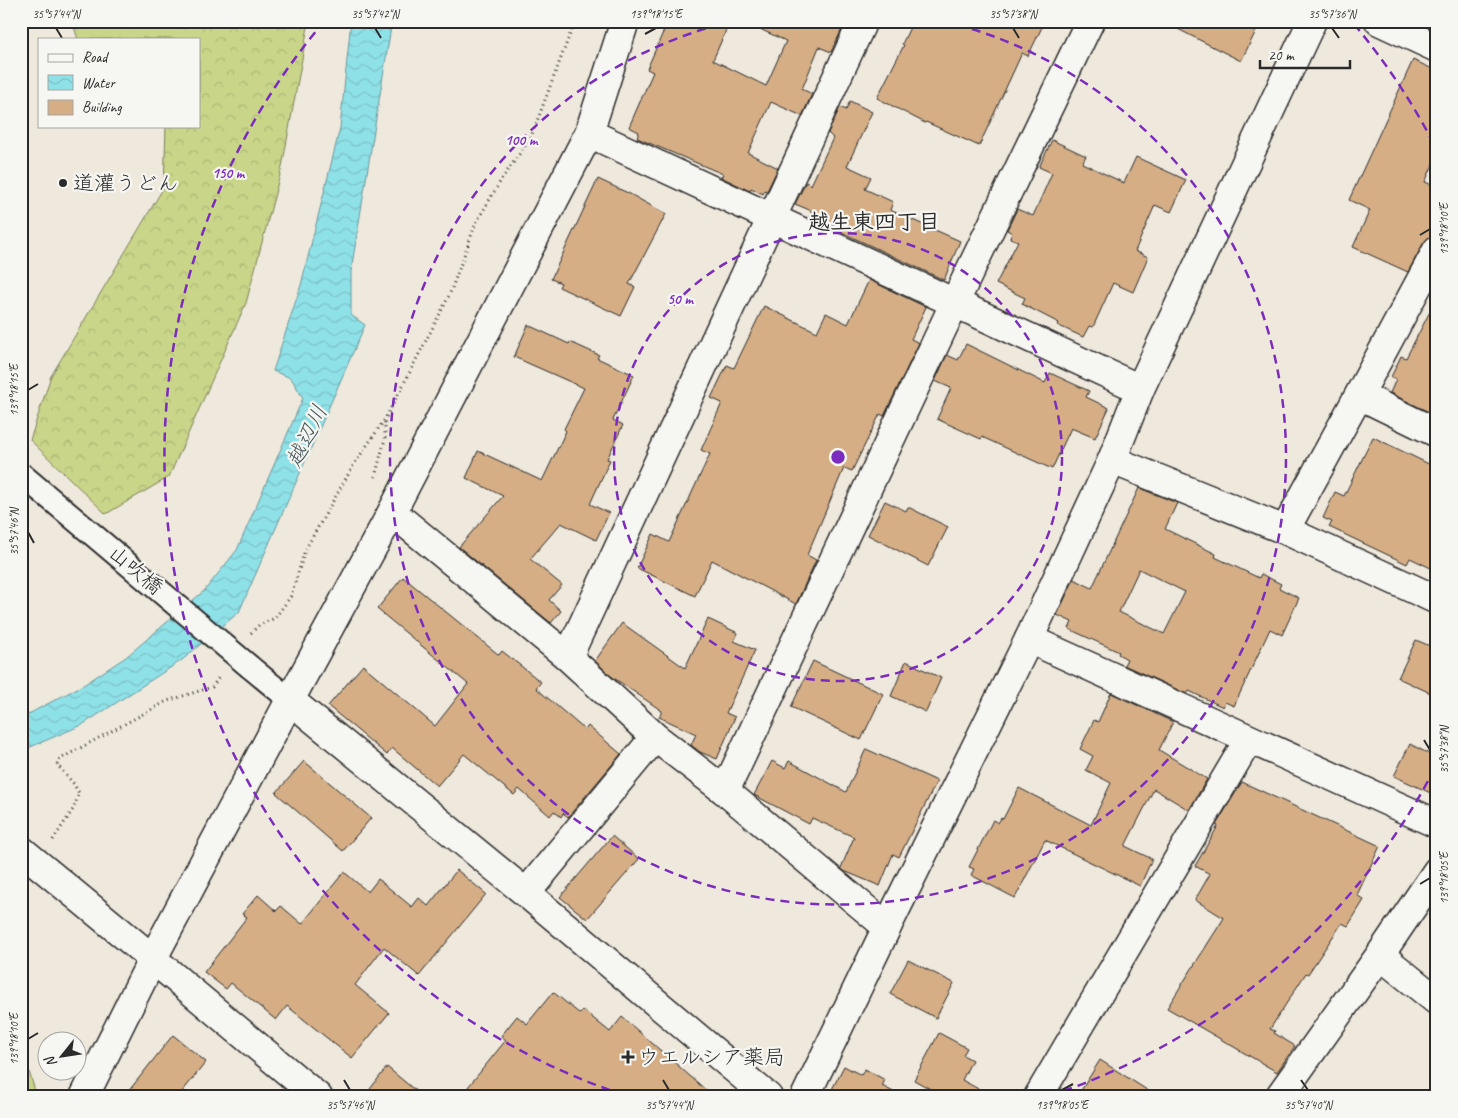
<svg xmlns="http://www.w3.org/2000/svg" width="1458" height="1118" font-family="Caveat,'Klee One',sans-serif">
  <defs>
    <pattern id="forest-crowns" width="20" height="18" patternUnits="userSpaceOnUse" patternTransform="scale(1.25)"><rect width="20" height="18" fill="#c9d588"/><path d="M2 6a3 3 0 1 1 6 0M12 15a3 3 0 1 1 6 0" fill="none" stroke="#adb776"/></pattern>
    <pattern id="water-waves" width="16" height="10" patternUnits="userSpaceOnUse" patternTransform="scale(1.25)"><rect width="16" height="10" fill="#8fe1e8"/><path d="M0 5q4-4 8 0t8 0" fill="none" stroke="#7cc1c7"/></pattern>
  </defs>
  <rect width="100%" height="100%" fill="#efe8dc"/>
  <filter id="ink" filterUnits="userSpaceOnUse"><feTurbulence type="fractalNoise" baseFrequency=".02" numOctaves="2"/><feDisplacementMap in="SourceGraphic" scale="10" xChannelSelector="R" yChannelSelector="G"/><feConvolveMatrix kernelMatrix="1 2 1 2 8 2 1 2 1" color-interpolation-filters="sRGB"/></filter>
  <g filter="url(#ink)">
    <path fill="url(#forest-crowns)" stroke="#7a805a" d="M75 21H309L282 167 246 303 169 477 106 514 30 440 51 376 164 187 166 126H199V39H78L74 27Z"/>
    <path fill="#c9d588" stroke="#7a805a" d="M21 1055 24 1056 37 1097H21Z"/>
    <path fill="url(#water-waves)" stroke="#67989c" d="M351 21H392L351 271V315L365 325 239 612 182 660 82 725 21 751V718L85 684 126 657 205 590 237 550 303 398 291 378 273 371 301 285 340 128Z"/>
    <path fill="#d5ae86" stroke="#2b2b2b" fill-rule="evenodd" d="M668 21H730L713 60 766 86 786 41 742 21H846L831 52 819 47 802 89 812 94 802 116 771 102 748 153 778 168 767 191 765 190 763 194 751 188 750 191 721 177 723 174 637 138 639 132 629 127 653 72 647 69Z
      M913 21H1045L1028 56 1022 53 979 146 926 122 925 123 877 98 904 45 902 44Z
      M1162 21H1261L1241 61Z
      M1413 60 1437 71V156L1425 182 1437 187V234L1429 237 1424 242 1408 272 1353 247 1370 210 1349 200Z
      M850 101 872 112 847 166 871 177 865 189 893 202 890 210 960 241 944 280 809 217 812 211 795 204 806 182 811 185 833 138 828 133 840 107 846 110Z
      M1052 140 1086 156 1082 163 1124 183 1136 157 1186 180 1171 212 1155 205 1135 251 1148 257 1133 292 1113 283 1093 327 1089 326 1083 337 1057 325 1059 323 1022 304 1025 298 996 284 1018 241 1010 238 1012 233 1007 230 1017 209 1033 216 1052 173 1039 167Z
      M598 179 630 194 666 214 629 284 635 287 621 316 559 287 561 283 551 279Z
      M869 280 926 307 911 339 919 343 884 416 880 414 852 471 844 468 807 555 816 560 796 604 712 560 695 596 637 568 653 534 669 542 710 454 701 450 722 403 711 398 727 365 734 368 764 306 817 332 826 313 848 324Z
      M1437 298V416L1390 393 1396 379 1391 377 1401 356 1406 358Z
      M528 325 569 344 570 342 599 355 597 358 634 375 613 420 623 425 607 459 610 460 590 504 609 513 596 540 561 523 530 559 562 585 549 600 561 611 551 623 459 547 503 496 466 478 478 451 542 481 566 431 564 429 584 388 514 357Z
      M966 344 1045 383 1050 373 1089 391 1086 397 1109 408 1095 438 1071 428 1052 469 982 437 981 439 937 419 951 388 935 381 947 355 958 360Z
      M1373 437 1437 468V571L1410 558 1407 564 1329 527 1332 522 1323 518 1335 492 1344 496Z
      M1139 488 1177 503 1165 529 1216 554 1215 557 1259 578 1261 574 1281 584 1279 588 1299 598 1282 635 1270 629 1234 706 1225 702 1223 707 1189 691 1187 694 1124 665 1127 659 1118 654 1119 652 1069 629 1072 622 1057 615 1074 579 1092 588ZM1139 569 1185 592 1164 634 1119 612Z
      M885 501 906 511 908 507 948 527 928 566 868 535Z
      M403 577 499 655 502 651 541 682 536 688 585 730 588 726 621 754 568 817 563 813 561 817 554 811 550 816 519 789 514 795 464 754 437 786 392 748 387 755 328 706 363 665 435 726 468 684 377 609Z
      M708 619 738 633 734 641 755 650 726 713 735 717 717 759 700 752 691 745 696 734 659 717 662 711 611 676 595 661 622 623 685 668Z
      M1416 640 1437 649V696L1398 678Z
      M813 661 883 694 861 740 791 707Z
      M906 661 941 678 926 712 891 696Z
      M1111 693 1173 722 1159 750 1207 779 1189 810 1154 789 1125 846 1152 859 1140 886 1045 840 1015 898 971 875 974 869 969 867 993 820 998 823 1001 818 1003 819 1019 788 1091 825 1111 783 1086 770 1093 756 1080 749 1094 720 1098 722Z
      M1410 744 1437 758V796L1394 776Z
      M866 749 937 781 899 857 893 854 880 886 844 871 841 868 854 837 812 818 809 824 754 795 772 761 785 768 789 761 846 792Z
      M304 761 371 818 343 851 276 793Z
      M1242 782 1380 846 1357 895 1364 900 1348 926 1342 923 1308 974 1306 973 1270 1029 1275 1031 1274 1033 1295 1046 1277 1072 1167 1008 1224 918 1195 900 1210 874 1195 866 1218 826 1216 825Z
      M612 836 639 859 587 919 560 897Z
      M457 870 486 894 419 976 384 947 355 985 389 1013 352 1058 287 1006 276 1020 231 983 226 989 204 972 247 917 242 914 258 895 276 911 281 906 302 924 344 872 368 892 378 879 412 907 419 898 428 906Z
      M908 960 954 983 936 1018 890 994Z
      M553 992 580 1014 583 1010 610 1032 622 1017 714 1097H460L506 1040 501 1036 517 1016 527 1024Z
      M939 1033 967 1048 963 1055 972 1060 962 1080 993 1097H945L914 1080Z
      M173 1035 206 1062 178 1097H124Z
      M1100 1060 1158 1097H1077Z
      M844 1066 861 1075 865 1069 885 1080 882 1086 903 1097H828Z
      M387 1067 423 1097H364Z"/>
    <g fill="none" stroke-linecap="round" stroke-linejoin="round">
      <defs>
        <path id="pedestrian" d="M250 667 290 700"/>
        <path id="minor" d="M1379 21 1437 48
          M589 133 1140 389
          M1359 395 1437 433
          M1112 460 1285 530 1437 600
          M392 512 568 657 655 737 725 791 887 927
          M1285 530 1359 395 1437 250
          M1029 639 1437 824
          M568 657 863 21
          M725 791 955 302 1090 21
          M526 893 655 737
          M1380 955 1437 1001
          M84 1097 153 958
          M1038 1097 1249 739
          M1279 1097 1380 955 1437 871"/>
        <path id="tertiary" d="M290 700 526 893 768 1097
          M118 930 318 1097
          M153 958 290 700 392 512 589 133 625 21
          M805 1097 887 927 1029 639 1112 460 1140 389 1312 21"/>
      </defs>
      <use href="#pedestrian" stroke="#2b2b2b" stroke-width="26"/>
      <use href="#minor" stroke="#2b2b2b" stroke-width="31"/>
      <use href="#tertiary" stroke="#2b2b2b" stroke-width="31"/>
      <path stroke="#2b2b2b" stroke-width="3" stroke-dasharray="1 4" stroke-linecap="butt" d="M375 477 385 439V420
        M251 633 259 625 275 618 291 596 305 550 353 466 385 419 400 391 449 296 476 223 500 182 531 137 575 21
        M53 840 74 808 79 793 73 783 57 765 60 759 167 701 212 687 220 676"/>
      <use href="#pedestrian" stroke="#f6f6f2" stroke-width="22"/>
      <use href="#minor" stroke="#f6f6f2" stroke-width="28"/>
      <use href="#tertiary" stroke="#f6f6f2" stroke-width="28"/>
      <defs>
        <path id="pedestrian-bridge" d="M21 474 250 667"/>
        <path id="tertiary-bridge" d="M21 850 118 930"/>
      </defs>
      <use href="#pedestrian-bridge" stroke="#2b2b2b" stroke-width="26" stroke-linecap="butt"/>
      <use href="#tertiary-bridge" stroke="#2b2b2b" stroke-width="31" stroke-linecap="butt"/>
      <use href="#pedestrian-bridge" stroke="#f6f6f2" stroke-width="22"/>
      <use href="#tertiary-bridge" stroke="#f6f6f2" stroke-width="28"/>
    </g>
  </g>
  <path fill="none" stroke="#2b2b2b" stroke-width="2" d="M56 28 62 38M375 28 381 38M1013 28 1019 38M1332 28 1339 38M645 34 656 28M1420 235 1430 229M28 390 38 384M28 532 34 543M1424 740 1430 750M1420 884 1430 878M28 1039 38 1033M344 1080 350 1090M663 1080 669 1090M1301 1080 1308 1090M1062 1090 1073 1084"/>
  <g fill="none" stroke="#7b2cbf" stroke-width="2.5" stroke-dasharray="9 6">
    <circle cx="838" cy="457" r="224"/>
    <path d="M943 21A448 448 0 1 1 733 21"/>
    <path d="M1435 768A673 673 0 0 1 1052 1095M624 1095A673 673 0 0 1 322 24M1354 24A673 673 0 0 1 1435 146"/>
  </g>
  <g fill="#2b2b2b" stroke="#f6f6f2" stroke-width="2">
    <circle cx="63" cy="183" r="5"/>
    <path d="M625.5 1049.5h5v5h5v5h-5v5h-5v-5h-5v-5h5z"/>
  </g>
  <g text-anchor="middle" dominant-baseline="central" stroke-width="4.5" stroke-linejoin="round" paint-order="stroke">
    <g font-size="21" fill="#2b2b2b" stroke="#f6f6f2" text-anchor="start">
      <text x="73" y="183">道灌うどん</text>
      <text x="638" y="1057">ウエルシア薬局</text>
    </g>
    <g font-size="21" fill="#2b2b2b" stroke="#f6f6f2">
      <text transform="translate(136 570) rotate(40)">山吹橋</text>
    </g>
    <g font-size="22" font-weight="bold" fill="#2b2b2b" stroke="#f6f6f2">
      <text x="874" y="222">越生東四丁目</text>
    </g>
    <g font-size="22" font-style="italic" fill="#44585a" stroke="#f6f6f2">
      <text transform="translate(307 436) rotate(-64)">越辺川</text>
    </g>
  </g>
  <circle cx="838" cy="457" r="8" fill="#7b2cbf" stroke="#f6f6f2" stroke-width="2.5"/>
  <g font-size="15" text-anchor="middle" font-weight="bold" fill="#7b2cbf" stroke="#f6f6f2" stroke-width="4.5" stroke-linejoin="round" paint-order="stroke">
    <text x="521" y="145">100 m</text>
    <text x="228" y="178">150 m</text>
    <text x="680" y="304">50 m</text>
  </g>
  <rect width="1458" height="1118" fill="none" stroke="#f6f6f2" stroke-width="55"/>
  <rect x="38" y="38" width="162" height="90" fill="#f6f6f2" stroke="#a5a5a2"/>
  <rect x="48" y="54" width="25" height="8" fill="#f6f6f2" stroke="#a5a5a2"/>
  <text x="82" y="62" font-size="15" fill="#2b2b2b">Road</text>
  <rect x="48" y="75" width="25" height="15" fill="url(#water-waves)" stroke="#a5a5a2"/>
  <text x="82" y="88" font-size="15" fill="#2b2b2b">Water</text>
  <rect x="48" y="100" width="25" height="15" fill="#d5ae86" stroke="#a5a5a2"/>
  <text x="82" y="112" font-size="15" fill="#2b2b2b">Building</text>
  <g transform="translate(62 1056) rotate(240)"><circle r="24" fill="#f6f6f2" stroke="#a5a5a2"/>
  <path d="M0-4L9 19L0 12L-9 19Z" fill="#2b2b2b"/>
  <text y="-8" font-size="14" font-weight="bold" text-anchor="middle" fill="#2b2b2b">N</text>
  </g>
  <path d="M1260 60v8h90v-8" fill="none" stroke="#2b2b2b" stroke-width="2.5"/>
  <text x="1268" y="60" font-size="15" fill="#2b2b2b" stroke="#f6f6f2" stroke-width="4" paint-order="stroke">20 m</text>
  <rect x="28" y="28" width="1402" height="1062" fill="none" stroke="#2b2b2b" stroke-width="2"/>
  <g font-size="12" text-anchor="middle" fill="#2b2b2b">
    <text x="56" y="18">35°57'44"N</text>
    <text x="375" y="18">35°57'42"N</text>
    <text x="656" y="18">139°18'15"E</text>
    <text x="1013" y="18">35°57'38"N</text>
    <text x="1332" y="18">35°57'36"N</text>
    <text transform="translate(1444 229) rotate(-90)" y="4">139°18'10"E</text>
    <text transform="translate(14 390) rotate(-90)" y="4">139°18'15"E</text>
    <text transform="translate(14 532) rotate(-90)" y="4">35°57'46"N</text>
    <text transform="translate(1444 750) rotate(-90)" y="4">35°57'38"N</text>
    <text transform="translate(1444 878) rotate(-90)" y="4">139°18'05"E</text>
    <text transform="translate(14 1039) rotate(-90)" y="4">139°18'10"E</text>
    <text x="350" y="1109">35°57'46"N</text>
    <text x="669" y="1109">35°57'44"N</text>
    <text x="1062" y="1109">139°18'05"E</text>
    <text x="1308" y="1109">35°57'40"N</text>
  </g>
</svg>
